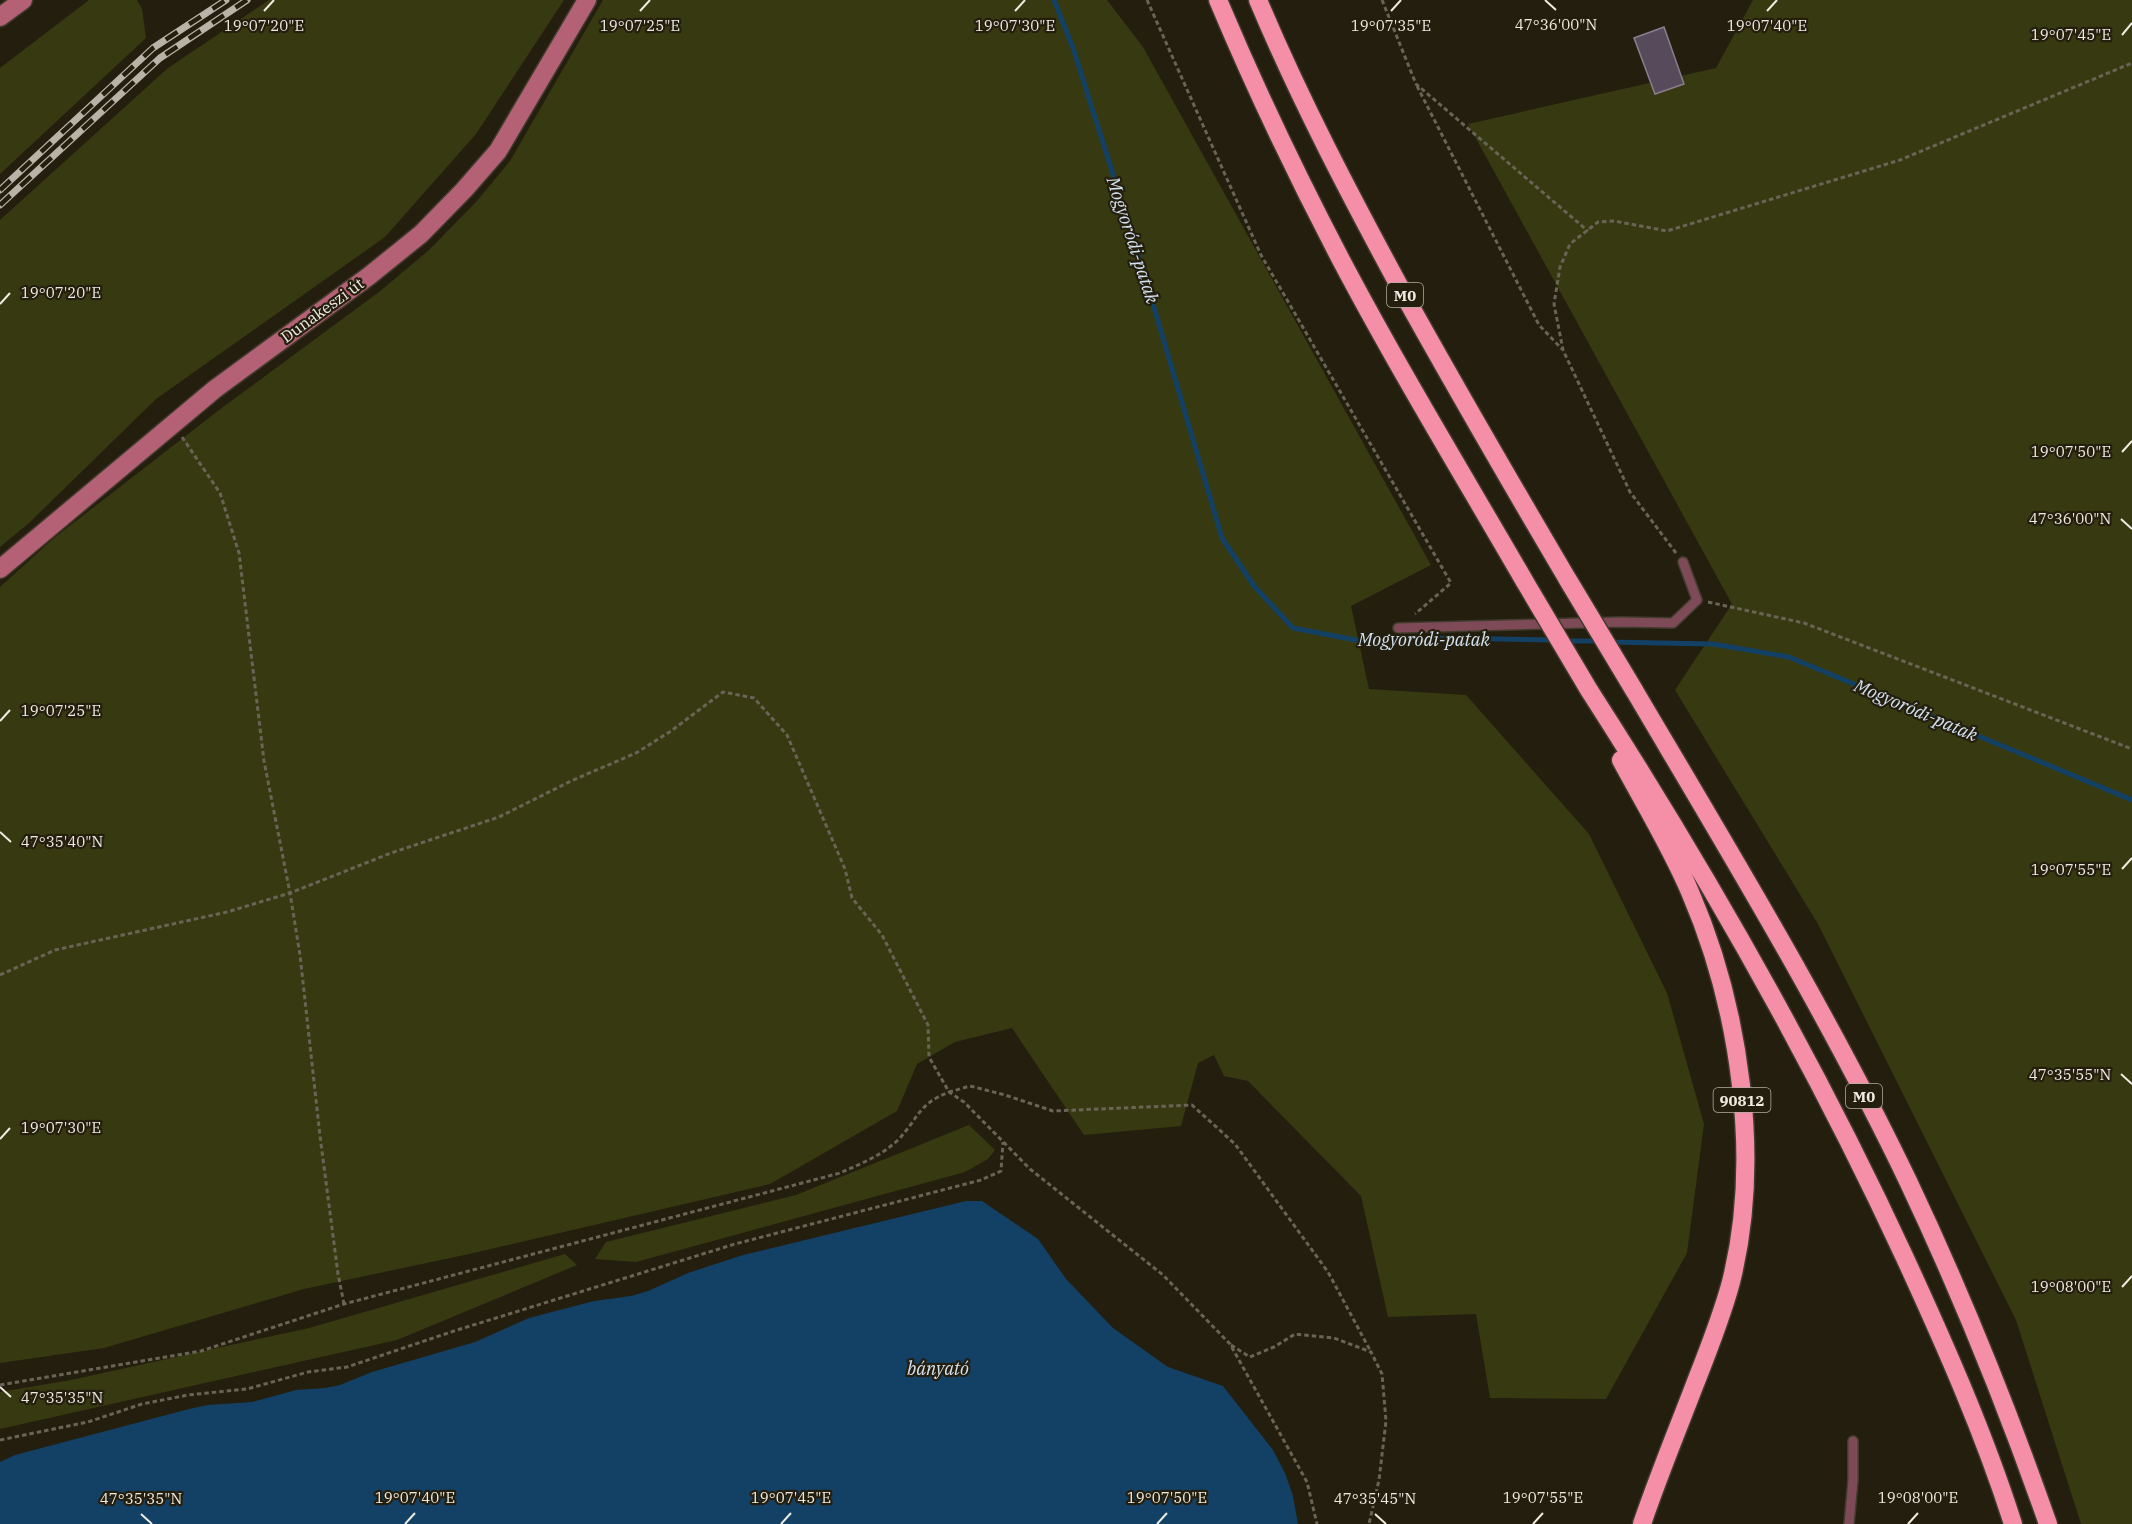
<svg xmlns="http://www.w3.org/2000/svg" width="2132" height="1524" font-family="'IBM Plex Serif',serif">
  <rect width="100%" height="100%" fill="#241e0e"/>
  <path fill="#373a11" d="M89 0H137L142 9 146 38 0 174V68Z
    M269 0H564L476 134 385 237 156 399 29 523 0 547V220L168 68Z
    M603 0H1107L1143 47 1431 565 1351 606 1369 689 1466 695 1589 834 1667 993 1704 1124 1687 1253 1606 1399 1490 1398 1476 1314 1388 1317 1361 1196 1248 1081 1224 1076 1214 1055 1198 1063 1181 1126 1084 1135 1012 1028 955 1042 917 1064 897 1111 770 1184 469 1254 304 1289 104 1348 0 1363V587L54 538 219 410 379 292 429 250 476 202 510 161Z
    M1753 0H2132V1524H2081L2016 1320 1818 924 1675 690 1732 604 1468 124 1716 68Z
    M969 1125 995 1150 988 1159 965 1172 636 1262 595 1259 606 1242 796 1195Z
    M565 1254 577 1265 397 1340 0 1429V1392L71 1380 309 1328Z"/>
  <path fill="#134065" d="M966 1201H982L1038 1239 1066 1279 1113 1328 1168 1367 1223 1386 1273 1450 1285 1473 1293 1496 1298 1524H0V1462L15 1455 189 1409 208 1405 252 1402 296 1390 325 1388 340 1385 372 1372 475 1342 529 1318 594 1301 631 1296 648 1291 688 1273 743 1255Z"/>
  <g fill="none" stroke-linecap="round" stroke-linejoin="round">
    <path stroke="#134065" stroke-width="5" d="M1054 0 1073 48 1137 250 1222 538 1254 586 1293 628 1366 642 1449 638 1554 640
      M1563 641H1599
      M1608 642 1713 644 1789 657 2132 800"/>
  </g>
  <path fill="#574b5b" stroke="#8a7d8e" stroke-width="1.5" d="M1664 27 1684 84 1655 94 1634 38Z"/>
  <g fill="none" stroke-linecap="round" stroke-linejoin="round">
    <defs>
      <path id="lane" d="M1398 628 1621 622 1673 623 1697 600 1683 562
        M1849 1524 1853 1480V1441"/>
      <path id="secondary" d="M0 17 23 0
        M0 569 215 389 369 276 421 234 464 190 498 151 587 0"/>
      <path id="highway" d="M1218 0C1255 88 1296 174 1340 258 1398 368 1463 475 1525 582
        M1258 0C1300 100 1351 197 1403 293 1457 390 1512 485 1568 580
        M1589 690C1706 872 1814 1061 1905 1258 1945 1345 1984 1433 2013 1524
        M1634 690C1729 851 1827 1012 1908 1181 1961 1293 2007 1407 2048 1524
        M1621 760C1644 803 1671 847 1690 892 1740 1008 1762 1159 1731 1282 1722 1316 1708 1351 1695 1384 1677 1431 1658 1477 1642 1524"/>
    </defs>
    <use href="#lane" stroke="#403b2c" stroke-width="12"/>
    <use href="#secondary" stroke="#403b2c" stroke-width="21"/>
    <use href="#highway" stroke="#403b2c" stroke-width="21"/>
    <path stroke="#696456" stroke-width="3" stroke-dasharray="4.5 3" stroke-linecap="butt" d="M1147 0 1261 255 1451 583 1415 614
      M1382 0 1416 84 1588 231
      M1417 86 1539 325 1562 349
      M182 437 220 493 239 553 264 761 290 893 300 955 320 1136 338 1274 344 1304
      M1676 553 1630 492 1563 350 1554 304 1560 267 1570 244 1598 222 1614 221 1667 231 1900 160 2132 63
      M1708 602 1804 623 2132 749
      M0 975 55 950 227 912 290 893 391 853 499 817 571 781 636 753 671 731 723 692 754 698 787 735 845 869 852 898 882 935 928 1025 929 1057 949 1092 970 1086 1005 1095 1053 1111 1192 1105 1235 1144 1328 1272 1371 1352
      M1231 1345 1250 1357 1274 1347 1295 1334 1334 1338 1371 1352 1382 1374 1386 1421 1379 1480 1369 1524
      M0 1385 201 1351 344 1304 840 1173C860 1164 881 1156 898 1140 918 1119 918 1104 949 1092L964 1102 1030 1169 1163 1275 1230 1344 1307 1482 1317 1524
      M0 1440 88 1422 142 1404 188 1395 247 1389 308 1372 347 1367 454 1331 735 1244 981 1180 1001 1171 1003 1142"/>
    <use href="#lane" stroke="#7e4a57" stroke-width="9"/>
    <use href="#secondary" stroke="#b46176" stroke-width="18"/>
    <use href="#highway" stroke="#f58ea7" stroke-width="18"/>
    <defs>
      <path id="rail" d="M0 190 153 48 226 0
        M0 205 160 58 247 0"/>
    </defs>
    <use href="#rail" stroke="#b8b3a7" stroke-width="7"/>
    <use href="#rail" stroke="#241e0e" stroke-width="4.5" stroke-dasharray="14" stroke-linecap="butt"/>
    <defs>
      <path id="highway-bridge" d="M1568 580 1634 690
        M1525 582 1589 690"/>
    </defs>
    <use href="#highway-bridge" stroke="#403b2c" stroke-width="21" stroke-linecap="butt"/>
    <use href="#highway-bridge" stroke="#f58ea7" stroke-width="18"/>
  </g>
  <path fill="none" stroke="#efebe1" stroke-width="2" d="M1545 0 1556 10M264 11 274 0M640 11 650 0M1015 11 1025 0M1391 11 1401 0M1767 11 1777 0M2122 35 2132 23M0 304 10 293M2122 452 2132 441M2121 519 2132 529M0 721 10 710M0 832 11 842M2122 869 2132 858M2121 1074 2132 1084M0 1139 10 1128M2122 1287 2132 1276M0 1387 11 1397M141 1514 152 1524M1375 1514 1386 1524M405 1524 415 1513M781 1524 791 1513M1157 1524 1167 1513M1533 1524 1543 1513M1908 1524 1918 1513"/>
  <g text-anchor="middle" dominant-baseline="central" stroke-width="4.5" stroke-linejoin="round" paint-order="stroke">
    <g fill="#241e0e" stroke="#b2aea2" stroke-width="1.5">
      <rect x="1387" y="283" width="36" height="24" rx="4.5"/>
      <rect x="1846" y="1084" width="36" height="24" rx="4.5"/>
      <rect x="1713.5" y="1088" width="57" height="24" rx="4.5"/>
    </g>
    <g font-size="15" font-weight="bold" fill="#efebe1">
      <text x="1405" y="295">M0</text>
      <text x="1864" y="1096">M0</text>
      <text x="1742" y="1100">90812</text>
    </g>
    <g font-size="16" fill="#efebe1" stroke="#241e0e">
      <text transform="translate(322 310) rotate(-36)">Dunakeszi út</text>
    </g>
    <g font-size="18" font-style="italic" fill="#d4e3f2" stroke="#241e0e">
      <text transform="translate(1133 240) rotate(72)">Mogyoródi-patak</text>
      <text x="1424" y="639">Mogyoródi-patak</text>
      <text transform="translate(1916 710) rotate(23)">Mogyoródi-patak</text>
      <text x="938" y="1368">bányató</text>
    </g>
  </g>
  <g font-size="15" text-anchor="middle" fill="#efebe1" stroke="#241e0e" stroke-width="4.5" stroke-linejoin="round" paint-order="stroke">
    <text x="1556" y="30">47°36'00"N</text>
    <text x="264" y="31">19°07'20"E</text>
    <text x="640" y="31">19°07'25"E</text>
    <text x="1015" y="31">19°07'30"E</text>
    <text x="1391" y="31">19°07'35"E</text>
    <text x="1767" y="31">19°07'40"E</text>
    <text x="2071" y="40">19°07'45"E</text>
    <text x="61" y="298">19°07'20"E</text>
    <text x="2071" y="457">19°07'50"E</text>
    <text x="2070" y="524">47°36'00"N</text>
    <text x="61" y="716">19°07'25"E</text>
    <text x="62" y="847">47°35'40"N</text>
    <text x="2071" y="875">19°07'55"E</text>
    <text x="2070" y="1080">47°35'55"N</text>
    <text x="61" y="1133">19°07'30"E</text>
    <text x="2071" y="1292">19°08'00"E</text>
    <text x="62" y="1403">47°35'35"N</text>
    <text x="415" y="1503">19°07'40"E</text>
    <text x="791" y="1503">19°07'45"E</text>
    <text x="1167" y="1503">19°07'50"E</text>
    <text x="1543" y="1503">19°07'55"E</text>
    <text x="1918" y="1503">19°08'00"E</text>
    <text x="141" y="1504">47°35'35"N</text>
    <text x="1375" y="1504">47°35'45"N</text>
  </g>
</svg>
